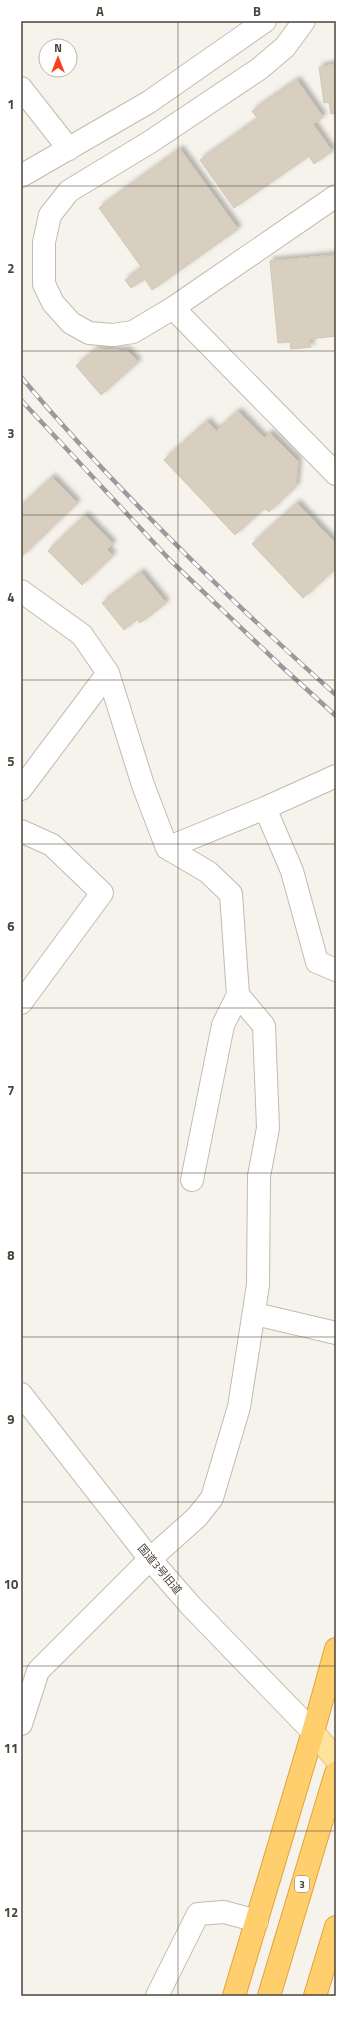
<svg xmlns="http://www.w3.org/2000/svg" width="357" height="2017" font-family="'Titillium Web','Noto Sans JP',sans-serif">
  <defs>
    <filter id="shadow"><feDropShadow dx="3.5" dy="-3.5" stdDeviation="2" flood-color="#0004"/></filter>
  </defs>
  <rect width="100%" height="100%" fill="#f6f3ec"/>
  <path fill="#d8cfc1" stroke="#d3c7b4" filter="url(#shadow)" d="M336 64V113L331 114 329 102 324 103 319 67Z
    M297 80 323 117 313 124 332 151 314 164 309 156 234 208 200 160 258 119 252 111Z
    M180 149 238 229 152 290 145 279 131 288 125 280 142 268 99 208Z
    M336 255V336L310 339 311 347 291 349 290 342 278 343 270 261Z
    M96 349 128 351 138 362 101 395 76 366Z
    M238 411 264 438 270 433 298 461 296 486 269 512 264 508 235 535 164 460 207 421 216 431Z
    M52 477 77 503 21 557V506Z
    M297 503 336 544V568L303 598 252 544Z
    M85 515 113 544 107 549 113 555 82 585 48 551Z
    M141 572 166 603 140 623 137 619 124 630 102 603Z"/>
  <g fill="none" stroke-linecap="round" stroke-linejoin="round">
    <defs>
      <path id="minor" d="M304 21 285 47 259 69 150 142 69 191 50 215 44 242V284L53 303 71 323 89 333 113 335 133 332 173 308 336 196
        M21 88 69 149
        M21 176 149 102 265 21
        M173 308 336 474
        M21 591 82 635 108 673 143 785 167 848 208 872 231 894 238 995 264 1026 268 1128 259 1176 258 1285 239 1407 212 1498 197 1517 150 1559 38 1671 21 1724
        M21 789 108 673
        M265 808 292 871 317 962 336 970
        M21 831 52 845 102 893 21 1003
        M167 848 265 808 336 776
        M192 1180 223 1025 238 995
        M255 1314 336 1333
        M21 1394 150 1559 191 1606 313 1732
        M157 1996 198 1914 224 1912 257 1921"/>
      <path id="major" d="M313 1732 336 1759"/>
      <path id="highway" d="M234 1996 313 1732 336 1649
        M269 1996 336 1773
        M315 1996 336 1927"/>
    </defs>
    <use href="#minor" stroke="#c2bbae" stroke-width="24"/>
    <use href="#major" stroke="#e6c16a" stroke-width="24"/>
    <use href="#highway" stroke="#e0a43c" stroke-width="24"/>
    <use href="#minor" stroke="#fff" stroke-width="22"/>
    <use href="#major" stroke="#ffe39c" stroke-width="22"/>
    <use href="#highway" stroke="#ffcf6e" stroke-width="22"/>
    <defs>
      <path id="rail" d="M21 377C117 491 225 596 336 695
        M21 400 170 560 280 665 336 716"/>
    </defs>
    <use href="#rail" stroke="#9a9a9a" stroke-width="4.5"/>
    <use href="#rail" stroke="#fff" stroke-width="3" stroke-dasharray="9" stroke-linecap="butt"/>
  </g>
  <path fill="none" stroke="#4b4439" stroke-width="1" stroke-opacity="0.55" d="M178 21V1996M21 186H336M21 351H336M21 515H336M21 680H336M21 844H336M21 1008H336M21 1173H336M21 1337H336M21 1502H336M21 1666H336M21 1831H336"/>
  <g text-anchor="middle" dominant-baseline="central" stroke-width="3" stroke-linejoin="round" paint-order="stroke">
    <rect fill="#fff" stroke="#817c74" stroke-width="1" x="295" y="1876" width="14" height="16" rx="3"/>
    <g font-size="10" font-weight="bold" fill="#4b4439">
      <text x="302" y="1884">3</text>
    </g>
    <g font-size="11" fill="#4b4439" stroke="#fff">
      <text transform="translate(160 1569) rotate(50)">国道3号旧道</text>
    </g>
  </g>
  <rect width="357" height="2017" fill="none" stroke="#ffffff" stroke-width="44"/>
  <g transform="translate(58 58)"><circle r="19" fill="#ffffff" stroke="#b7b4b0"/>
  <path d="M0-3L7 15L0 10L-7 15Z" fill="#fc3f1d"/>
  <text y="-6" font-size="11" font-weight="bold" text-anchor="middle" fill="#4b4439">N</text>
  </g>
  <rect x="22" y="22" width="313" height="1973" fill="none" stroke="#4b4439" stroke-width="1.5"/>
  <g font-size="13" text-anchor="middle" font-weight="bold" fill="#4b4439">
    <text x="100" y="16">A</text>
    <text x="257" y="16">B</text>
    <text x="11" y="109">1</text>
    <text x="11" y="273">2</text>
    <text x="11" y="438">3</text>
    <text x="11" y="602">4</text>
    <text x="11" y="766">5</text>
    <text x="11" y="931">6</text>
    <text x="11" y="1095">7</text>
    <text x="11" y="1260">8</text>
    <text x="11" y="1424">9</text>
    <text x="11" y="1589">10</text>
    <text x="11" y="1753">11</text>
    <text x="11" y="1917">12</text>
  </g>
</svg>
